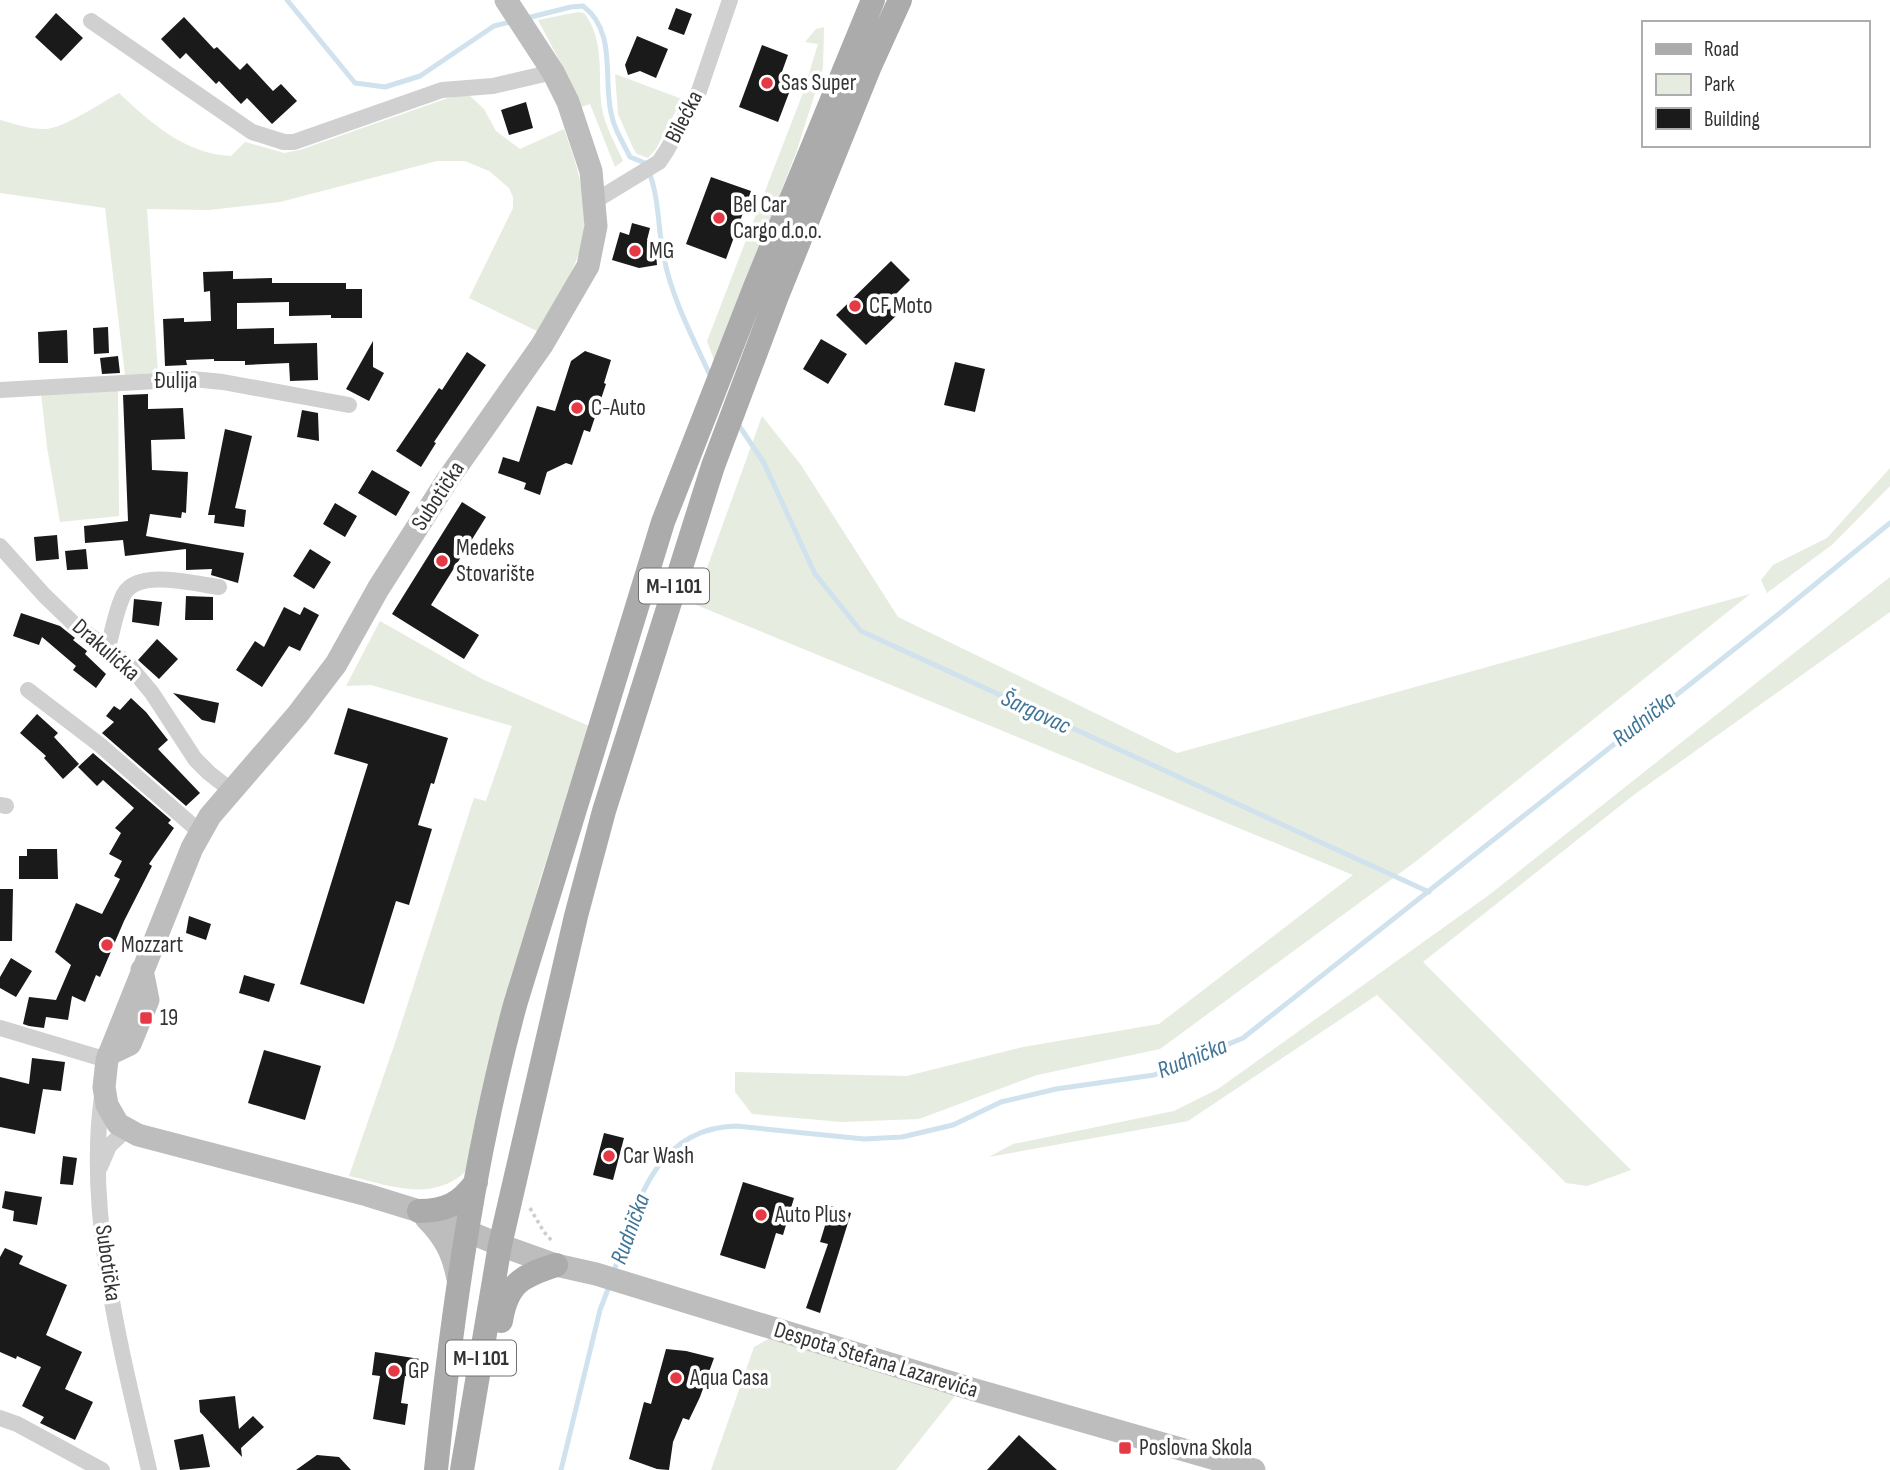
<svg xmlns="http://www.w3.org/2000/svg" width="1890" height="1470" font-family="'Sofia Sans Condensed',sans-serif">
  <rect width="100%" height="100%" fill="#fff"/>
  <path fill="#e6ecdf" d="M578 12 584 13C606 41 597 77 602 109 605 126 616 145 623 161L615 167 590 104 579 108 565 71 538 20Z
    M824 27 823 68 797 150 715 363 707 341 803 93 818 44 805 42 816 29Z
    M615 74 682 99 656 149 648 158 637 154 634 150 618 114Z
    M119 93C151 123 185 154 231 156L245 142 284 153 300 150 448 98 468 94 484 109 496 131 520 149 564 129C577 166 593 210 580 250 571 279 552 305 537 331L469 298 513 208V197L509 188 489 171 465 161H437L280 202 209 210 147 209 158 373 125 375 105 208 0 193V120C14 124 29 129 44 129 61 130 103 102 119 93Z
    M118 388 119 516 60 522 47 447 41 393Z
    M762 416 801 465 898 617 1177 753 1750 594 1415 862 1160 1049 1037 1075 919 1119 842 1122 752 1114 735 1092V1072L907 1076 1023 1047 1159 1024 1353 875 694 604Z
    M1890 468V486L1833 544 1767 593 1761 580 1773 565 1827 538Z
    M1890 577V612L1635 794 1423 962 1631 1170 1587 1186 1566 1183 1377 995 1188 1121 989 1157 1013 1144 1174 1111 1218 1089 1489 895Z
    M380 621 482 679 589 726 539 883 507 1001 465 1172C431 1203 389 1185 349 1176L396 1040 474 798 486 801 512 726 371 685 346 686Z
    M770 1338 958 1392 896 1470H711L754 1347Z"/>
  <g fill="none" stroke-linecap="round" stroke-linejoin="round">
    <path stroke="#cfe2ee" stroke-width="5" d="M287 0 355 83 385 87 420 76 494 26 514 21
      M527 18 571 7 583 6C618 32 602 81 612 117 615 131 624 144 630 157L645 163C660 192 657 226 664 258 672 298 692 336 709 373
      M740 427 764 463 815 574 861 631 1429 892
      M613 1274C635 1210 652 1128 736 1126L864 1139 902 1137 953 1125 1001 1102 1056 1089 1154 1075 1243 1038 1780 613 1890 523
      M561 1470 600 1310 610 1284"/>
  </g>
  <path fill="#1a1a1a" d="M676 8 692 14 684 35 668 29Z
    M56 13 83 38 61 61 35 37Z
    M184 17 214 49 217 47 240 70 247 63 273 91 281 84 297 101 272 124 247 98 241 104 219 81 216 84 186 53 180 59 161 39Z
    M637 36 668 49 656 78 640 71 628 75 625 65Z
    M762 45 788 55 779 80 792 85 778 122 739 107Z
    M526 102 533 128 509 135 501 110Z
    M711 177 751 191 726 259 686 244Z
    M632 223 650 228 647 240 655 242 657 265 639 268 612 260 620 232 629 235Z
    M891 261 910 280 887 303 898 314 866 345 836 315Z
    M233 271V279L272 278V283H346V289H362V318H331V315L289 316V302L237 303V329L274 328V344L317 343 318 380 290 381 289 363 245 365V361H214V359L186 360 187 365 165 366 163 319 184 318V322L211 321 210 291 204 292 203 272Z
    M108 327 109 353 94 354 93 328Z
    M67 330 68 363H39L38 332Z
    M821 339 847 354 828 384 803 369Z
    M373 341V367L384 373 369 401 346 389Z
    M585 351 611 360 604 383 606 384 590 432 584 430 572 465 566 463 547 472 540 495 524 489 526 483 498 473 503 457 519 462 537 406 555 411 571 361Z
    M467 352 486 365 434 442 436 443 421 467 396 451 439 388 442 390Z
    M118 356 120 373 102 374 100 358Z
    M955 362 985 369 975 412 944 405Z
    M148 394V409L183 408 185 439 151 440 152 470 188 472 186 513 182 512 181 518 150 514 146 536 244 553 238 583 211 575 212 569 186 570V549L125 556 123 540 85 543 84 526 128 521 123 395Z
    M302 410 318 413 319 441 297 437Z
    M225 429 252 436 235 508 246 510 244 527 214 523 215 515H208Z
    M372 470 410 492 396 516 358 493Z
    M462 502 486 517 431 605 479 635 464 659 392 614Z
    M335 503 357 516 345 537 323 524Z
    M57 535 59 559 36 561 34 537Z
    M86 549 88 569 67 570 65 551Z
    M310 549 331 562 314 589 293 576Z
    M186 596 213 597V620H185Z
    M134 599 162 602 159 626 132 622Z
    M284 607 300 615 304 607 319 615 300 651 289 646 262 687 236 670 255 641 264 647Z
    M21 613 60 626 75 638 73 640 87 651 85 654 106 674 96 688 73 670 76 666 42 637 39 645 13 636Z
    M157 639 178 659 159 679 138 660Z
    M173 693 219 703 215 723 202 720Z
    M131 698 146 712 168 740 158 749 200 793 186 806 102 733 114 722 106 716 114 706 120 710Z
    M348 708 448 738 434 784 431 783 418 825 432 829 409 905 396 901 364 1004 300 984 368 764 334 754Z
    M37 714 58 733 54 737 79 764 63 779 44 758 46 756 20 733Z
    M93 753 171 820 168 823 174 828 149 864 152 866 124 921 100 977 96 975 85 1002 72 996 68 1020 46 1017 44 1028 29 1026 23 1024 29 997 56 1000 71 965 55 952 76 903 102 914 120 879 114 876 122 861 109 854 121 833 115 828 134 808 103 780 97 786 78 767Z
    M27 849H57L58 879H19V856H27Z
    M0 889H13L12 941H0Z
    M189 916 211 924 206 940 186 933Z
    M11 958 32 971 16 997 0 988V977Z
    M244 975 275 984 269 1002 239 993Z
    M264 1050 321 1066 305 1120 248 1103Z
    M32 1058 65 1062 61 1091 43 1089 35 1134 0 1127V1077L29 1084Z
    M604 1133 624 1138 613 1180 593 1175Z
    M63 1156 77 1158 73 1185 60 1184Z
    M743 1182 794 1198 783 1235 776 1233 765 1269 720 1255Z
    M5 1191 42 1197 37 1225 13 1221 14 1211 2 1208Z
    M831 1206 851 1213 820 1313 806 1308 828 1244 820 1242Z
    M5 1248 23 1256 19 1264 67 1285 46 1335 82 1352 65 1389 93 1402 75 1440 40 1423 44 1417 22 1406 41 1367 17 1356 16 1359 0 1352V1257Z
    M666 1349 686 1351 714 1358 700 1397 689 1420 683 1418 673 1442 669 1470 657 1469 629 1459 644 1402 651 1404Z
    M375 1352 420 1359 417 1378 405 1376 401 1403 408 1404 405 1425 373 1419 380 1376 372 1375Z
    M235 1396 239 1429 253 1416 264 1427 241 1448 242 1457 200 1412 199 1400Z
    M203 1434 210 1467 180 1470 174 1440Z
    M1019 1435 1057 1470H987Z
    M317 1455 339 1457 351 1470H296Z"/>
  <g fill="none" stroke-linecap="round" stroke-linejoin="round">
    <path stroke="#cdcdcd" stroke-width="3.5" stroke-dasharray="3.5 3.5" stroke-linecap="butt" d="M530 1208 544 1232 553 1242"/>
    <path stroke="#d0d0d0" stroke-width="16" d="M91 21 252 132 284 142H294L442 90 493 86 553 72
      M595 201 659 162 667 150 699 91 730 0
      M0 390 192 379 223 382 349 405
      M0 546 44 595 74 624 127 663 152 693 195 759 209 773 232 791
      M108 647C113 630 116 609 124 594 138 568 195 584 219 587
      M28 690 100 745 200 832
      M0 805 6 806
      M0 1028 107 1060
      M102 1096C85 1216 122 1353 149 1470
      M100 1167 109 1146 126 1130
      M0 1418 17 1424 102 1470"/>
    <path stroke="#bdbdbd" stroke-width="23" d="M506 0 553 72 568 102 591 171 596 226 588 266 542 345 448 479 378 589 336 664 298 714 210 816 192 848 107 1060 104 1087 107 1105 118 1124 138 1135 367 1195 419 1211 500 1245 556 1265 596 1274 975 1390 1254 1470
      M109 1054 130 1044 148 1000 142 970
      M426 1218C445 1237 453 1253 458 1279"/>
    <path stroke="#ababab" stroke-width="24" d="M419 1211C445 1211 460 1204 476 1182
      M501 1321C507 1283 522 1276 556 1265
      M436 1470C452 1314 474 1157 515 1005L663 522 755 287 873 0
      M462 1470 500 1245 576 916 604 811 713 466 777 296 870 66 900 0"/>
  </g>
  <g fill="#e63946" stroke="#fff" stroke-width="2.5">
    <circle cx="767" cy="83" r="7"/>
    <circle cx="719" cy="218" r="7"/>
    <circle cx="635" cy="251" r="7"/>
    <circle cx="855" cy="306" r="7"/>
    <circle cx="577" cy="408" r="7"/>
    <circle cx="442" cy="561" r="7"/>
    <circle cx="107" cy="945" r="7"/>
    <rect x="139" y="1011" width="14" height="14" rx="3.5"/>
    <circle cx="609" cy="1156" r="7"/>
    <circle cx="761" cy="1215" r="7"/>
    <circle cx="394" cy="1371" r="7"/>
    <circle cx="676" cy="1378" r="7"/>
    <rect x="1118" y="1441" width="14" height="14" rx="3.5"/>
  </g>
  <g text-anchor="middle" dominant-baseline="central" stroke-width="7" stroke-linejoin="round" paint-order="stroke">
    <g fill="#fff" stroke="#707070" stroke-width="2">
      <rect x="639" y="568.5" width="70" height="35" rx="5"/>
      <rect x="446" y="1340.5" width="70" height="35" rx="5"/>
    </g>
    <g font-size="21" font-weight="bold" fill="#333">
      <text x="674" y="586">M-I 101</text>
      <text x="481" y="1358">M-I 101</text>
    </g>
    <g font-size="23" fill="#333" stroke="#fff" text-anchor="start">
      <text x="781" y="83">Sas Super</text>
      <text x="733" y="205">Bel Car<tspan x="733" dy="26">Cargo d.o.o.</tspan></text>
      <text x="649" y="251">MG</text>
      <text x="869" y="306">CF Moto</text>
      <text x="591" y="408">C-Auto</text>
      <text x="456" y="548">Medeks<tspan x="456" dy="26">Stovarište</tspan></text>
      <text x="121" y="945">Mozzart</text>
      <text x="160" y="1018">19</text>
      <text x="623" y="1156">Car Wash</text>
      <text x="775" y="1215">Auto Plus</text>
      <text x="408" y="1371">GP</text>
      <text x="690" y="1378">Aqua Casa</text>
      <text x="1139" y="1448">Poslovna Skola</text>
    </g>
    <g font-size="23" fill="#333" stroke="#fff">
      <text transform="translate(684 117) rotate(-63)">Bilećka</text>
      <text x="176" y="381">Đulija</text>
      <text transform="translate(438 496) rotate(-57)">Subotička</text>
      <text transform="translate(106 650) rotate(41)">Drakulićka</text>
      <text transform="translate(108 1263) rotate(82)">Subotička</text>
      <text transform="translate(876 1360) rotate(17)">Despota Stefana Lazarevića</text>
    </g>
    <g font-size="24" font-style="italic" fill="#3f7597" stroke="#fff">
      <text transform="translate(1036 712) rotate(25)">Šargovac</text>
      <text transform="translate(1644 719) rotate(-38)">Rudnička</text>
      <text transform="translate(1192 1058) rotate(-22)">Rudnička</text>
      <text transform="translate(630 1229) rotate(-70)">Rudnička</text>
    </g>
  </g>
  <rect x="1642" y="21" width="228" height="126" fill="#ffffff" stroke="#adadad" stroke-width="2"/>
  <rect x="1656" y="44" width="35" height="10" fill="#ababab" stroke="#adadad" stroke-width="2"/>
  <text x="1704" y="56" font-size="21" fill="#333333">Road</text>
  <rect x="1656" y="74" width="35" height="21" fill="#e6ecdf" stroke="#adadad" stroke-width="2"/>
  <text x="1704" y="91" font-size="21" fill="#333333">Park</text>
  <rect x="1656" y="108" width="35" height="21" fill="#1a1a1a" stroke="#adadad" stroke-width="2"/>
  <text x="1704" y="126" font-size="21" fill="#333333">Building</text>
</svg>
